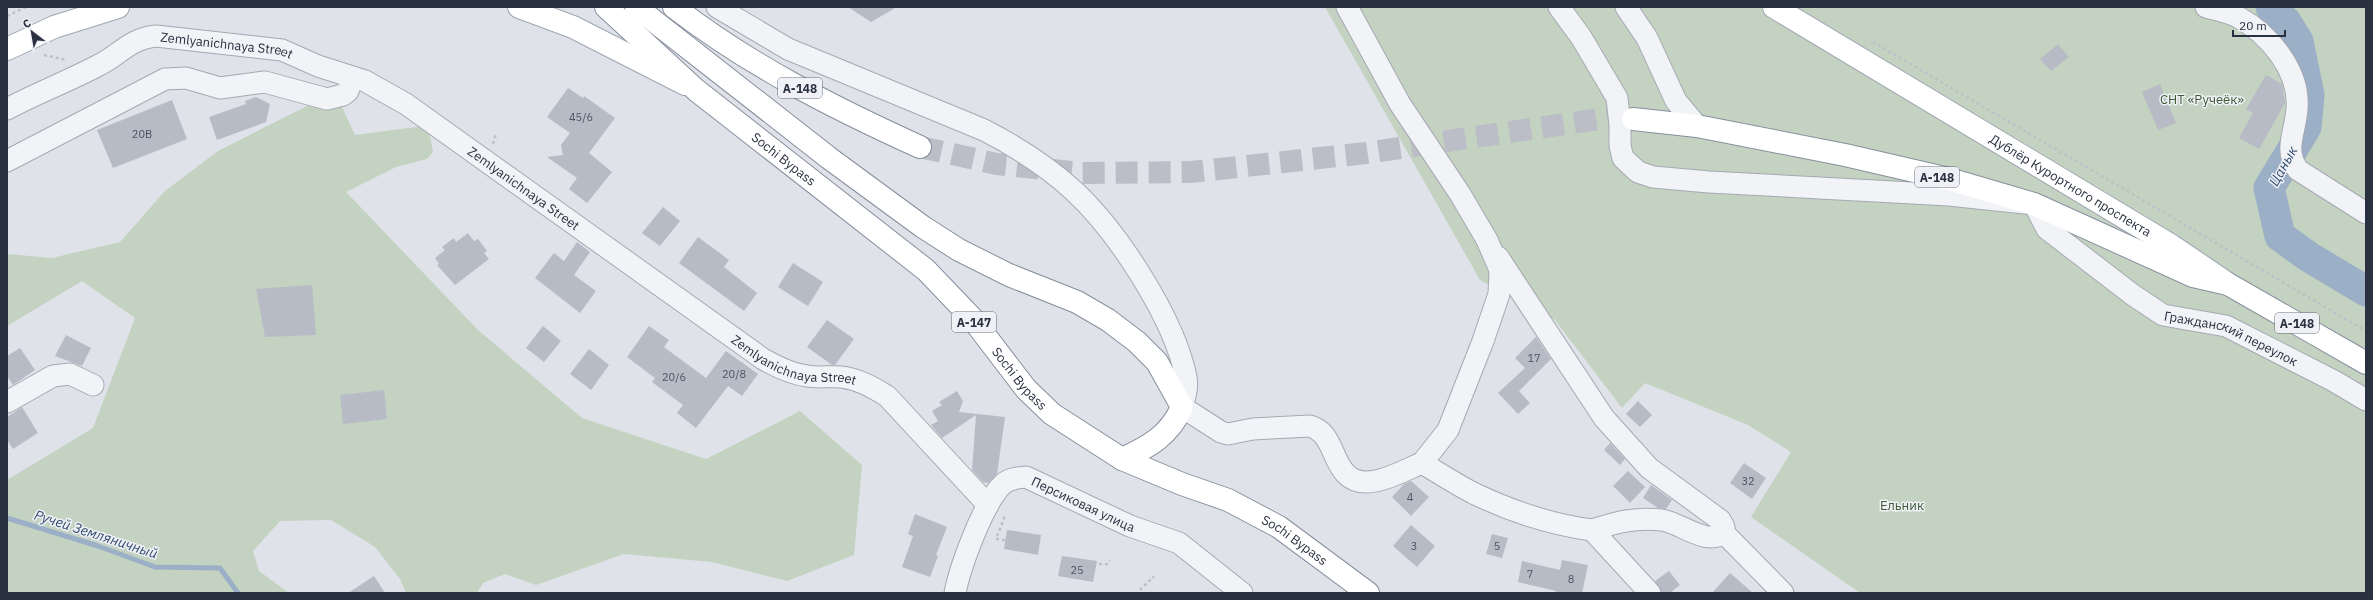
<svg xmlns="http://www.w3.org/2000/svg" width="2373" height="600" font-family="'IBM Plex Sans',sans-serif">
  <rect width="100%" height="100%" fill="#dfe2e8"/>
  <path fill="#c4d2c1" d="M1325 7H2366V593H1860L1751 517 1791 452 1748 425 1645 383 1622 408 1555 320 1480 280Z
    M335 92 355 135 423 126 430 136 433 152 427 159 396 167 346 192 478 330 582 418 706 459 800 411 862 465 854 555 787 581 712 562 624 554 536 585 505 574 483 583 477 593H406L400 579 375 547 331 520 280 521 253 551 259 571 289 593H7V480L93 428 135 318 82 281 7 326V254L52 258 120 242 165 191 218 151Z"/>
  <g fill="none" stroke-linecap="round" stroke-linejoin="round">
    <path stroke="#9bafc7" stroke-width="5" d="M7 518 98 546 155 567 220 568 238 593"/>
    <path stroke="#9bafc7" stroke-width="31" d="M2271 7 2286 22 2298 41 2309 95 2306 127 2269 188 2280 236 2309 257 2366 291"/>
  </g>
  <path fill="#b7bbc5" d="M848 7H897L871 22Z
    M2058 44 2069 57 2051 71 2040 59Z
    M2266 75 2282 84 2285 103 2259 149 2239 138 2253 113 2246 109Z
    M2160 84 2176 123 2158 130 2142 92Z
    M568 88 583 98 584 96 615 118 589 153 612 172 587 203 569 189 577 178 547 157 563 155 561 145 570 133 547 117Z
    M256 97 270 104 266 122 217 140 209 117 246 104 245 101Z
    M172 100 187 139 113 168 97 130Z
    M663 207 680 221 660 246 642 233Z
    M468 233 474 241 478 239 487 251 484 253 489 259 455 285 437 265 439 264 435 258 445 250 442 247 454 238 456 242Z
    M698 237 729 260 724 267 757 293 744 311 679 263Z
    M577 242 590 252 574 275 596 291 580 313 535 278 554 253 564 261Z
    M793 263 823 282 808 306 778 287Z
    M312 285 316 335 265 337 256 289Z
    M827 320 854 339 835 365H832L807 347Z
    M543 326 561 341 544 362 526 348Z
    M649 326 669 340 664 347 706 378 726 351 758 374 742 396 728 386 696 428 677 413 683 405 652 382 655 378 627 357Z
    M66 335 91 348 82 366 55 356Z
    M1536 337 1551 359 1519 391 1530 403 1518 414 1498 393 1525 368 1515 358Z
    M20 348 35 370 13 385 7 376V356Z
    M589 349 609 365 591 390 570 374Z
    M384 390 387 419 343 424 340 395Z
    M957 391 963 401 959 412 1005 417 997 474 988 483 983 482 972 470 976 415 942 438 931 425 938 421 932 411 942 405 939 402Z
    M1638 401 1652 415 1640 427 1626 414Z
    M22 407 38 433 13 449 7 440V417Z
    M1610 443 1625 459 1620 465 1604 450Z
    M1744 463 1766 478 1752 499 1730 483Z
    M1628 471 1645 487 1630 503 1613 486Z
    M1411 481 1429 497 1411 516 1392 497 1404 484Z
    M1651 485 1672 500 1666 509 1658 508 1643 498Z
    M915 514 947 527 936 555 938 556 930 577 902 567 913 536 908 534Z
    M1411 525 1435 546 1417 567 1393 546Z
    M1007 530 1041 535 1038 555 1004 549Z
    M1492 534 1508 538 1502 558 1486 554Z
    M1062 556 1097 561 1093 582 1058 576Z
    M1562 560 1588 565 1582 593H1555L1556 591 1518 582 1522 561 1560 570Z
    M1669 571 1680 585 1670 593H1662L1655 581Z
    M1730 573 1753 593H1712Z
    M374 576 385 593H348Z"/>
  <g fill="none" stroke-linecap="round" stroke-linejoin="round">
    <path stroke="#bbbec6" stroke-width="22" stroke-dasharray="22 11" stroke-linecap="butt" d="M920 147 997 164 1082 173 1191 172 1366 153 1613 117 1633 119"/>
    <defs>
      <g id="minor">
        <path d="M717 7 788 49 984 130C1017 147 1047 166 1074 191 1118 232 1174 318 1186 377 1188 387 1185 397 1182 407L1221 432 1228 434 1253 429 1310 426C1322 430 1326 437 1331 447 1335 456 1339 467 1346 474 1365 494 1402 471 1422 463"/>
        <path d="M1347 7 1400 104 1460 194 1487 240 1500 270 1499 294 1483 341 1448 430 1422 463C1439 473 1457 485 1475 494 1511 511 1553 525 1592 530L1650 593"/>
        <path id="s1" d="M1559 7 1581 37 1617 98 1620 125V146L1623 158 1638 172 1653 177 1709 182 1949 195 2034 204 2047 229 2133 295 2163 315 2226 326 2334 381 2366 400"/>
        <path d="M1626 7 1647 38 1676 101 1697 126"/>
        <path d="M2206 7C2216 10 2229 12 2238 17 2269 34 2300 71 2297 108 2296 131 2283 149 2298 170L2366 213"/>
        <path id="s2" d="M7 109C37 93 69 81 99 65 121 54 129 39 156 36L282 50 318 66 365 81 406 104 763 359C777 367 791 374 807 376 818 378 830 376 841 377 859 379 872 387 887 396L988 505"/>
        <path d="M7 161 165 79 186 78 220 88 265 82 327 99 343 95 348 91 353 78"/>
        <path d="M1498 257 1604 418 1649 468 1720 520 1724 527V533C1706 546 1681 523 1662 520 1635 517 1618 522 1592 530"/>
        <path d="M7 402 53 376 70 374 93 385"/>
        <path d="M1724 533 1783 593"/>
        <path id="s3" d="M955 593C960 567 984 501 1003 484 1010 478 1017 478 1026 477L1130 526 1179 543 1242 593"/>
      </g>
      <g id="major">
        <path d="M519 7 573 27 685 84"/>
        <path id="s4" d="M1774 7 2172 246 2228 284"/>
        <path d="M7 49 54 27 118 7"/>
      </g>
      <g id="highway">
        <path id="s5" d="M606 7 696 90 926 270 971 317 1026 389 1052 414 1122 459 1182 484 1228 500 1279 527 1368 593"/>
        <path d="M636 7 829 158 923 227 959 250 1009 275 1077 302 1108 320 1137 342 1157 362 1182 407C1170 435 1149 447 1122 459"/>
        <path d="M674 7C749 65 834 108 920 147"/>
        <path d="M1633 119 1697 126 1845 155 1949 179 2034 204 2193 276 2228 284 2366 363"/>
      </g>
    </defs>
    <use href="#minor" stroke="#a5a9b2" stroke-width="23"/>
    <use href="#major" stroke="#9fa6b3" stroke-width="24"/>
    <use href="#highway" stroke="#878f9e" stroke-width="24"/>
    <path stroke="#bec0c6" stroke-width="2.5" stroke-dasharray="3 3" stroke-linecap="butt" d="M7 16 26 7
      M1873 42 2366 331
      M44 55 66 60
      M493 144 496 134
      M1005 540 996 539 1005 516
      M1099 564H1107L1110 560
      M1140 590 1153 577 1154 578"/>
    <use href="#minor" stroke="#f2f3f6" stroke-width="21"/>
    <use href="#major" stroke="#fff" stroke-width="22"/>
    <use href="#highway" stroke="#fff" stroke-width="22"/>
  </g>
  <g text-anchor="middle" dominant-baseline="central" stroke-width="3" stroke-linejoin="round" paint-order="stroke">
    <g font-size="11" fill="#4c5360">
      <text x="581" y="117">45/6</text>
      <text x="142" y="134">20В</text>
      <text x="1534" y="358">17</text>
      <text x="734" y="374">20/8</text>
      <text x="674" y="377">20/6</text>
      <text x="1748" y="481">32</text>
      <text x="1410" y="497">4</text>
      <text x="1414" y="546">3</text>
      <text x="1497" y="546">5</text>
      <text x="1077" y="570">25</text>
      <text x="1530" y="574">7</text>
      <text x="1571" y="579">8</text>
    </g>
    <g fill="#eff1f6" stroke="#646a76" stroke-width="1">
      <rect x="778" y="78" width="44" height="20" rx="3"/>
      <rect x="1915" y="167" width="44" height="20" rx="3"/>
      <rect x="952" y="312" width="44" height="20" rx="3"/>
      <rect x="2275" y="313" width="44" height="20" rx="3"/>
    </g>
    <g font-size="12" font-weight="bold" fill="#29303f">
      <text x="800" y="88">А-148</text>
      <text x="1937" y="177">А-148</text>
      <text x="974" y="322">А-147</text>
      <text x="2297" y="323">А-148</text>
    </g>
    <g font-size="13" fill="#29303f" stroke="#eff1f6">
      <text stroke="none"><textPath href="#s2" startOffset="238">Zemlyanichnaya Street</textPath></text>
      <text stroke="none"><textPath href="#s5" startOffset="234">Sochi Bypass</textPath></text>
      <text stroke="none"><textPath href="#s4" startOffset="346">Дублёр Курортного проспекта</textPath></text>
      <text stroke="none"><textPath href="#s2" startOffset="574">Zemlyanichnaya Street</textPath></text>
      <text stroke="none"><textPath href="#s1" startOffset="832">Гражданский переулок</textPath></text>
      <text stroke="none"><textPath href="#s2" startOffset="898">Zemlyanichnaya Street</textPath></text>
      <text stroke="none"><textPath href="#s5" startOffset="558">Sochi Bypass</textPath></text>
      <text stroke="none"><textPath href="#s3" startOffset="208">Персиковая улица</textPath></text>
      <text stroke="none"><textPath href="#s5" startOffset="881">Sochi Bypass</textPath></text>
    </g>
    <g font-size="13" fill="#3c5a36" stroke="#eff1f6">
      <text x="2202" y="99">СНТ «Ручеёк»</text>
      <text x="1902" y="505">Ельник</text>
    </g>
    <g font-size="14" font-style="italic" fill="#344d71" stroke="#eff1f6">
      <text transform="translate(2283 166) rotate(-61)">Цанык</text>
      <text transform="translate(96 534) rotate(18)">Ручей Земляничный</text>
    </g>
  </g>
  <rect width="2373" height="600" fill="none" stroke="#29303f" stroke-width="16"/>
  <g transform="translate(32 32) rotate(329)" stroke="#eff1f6" stroke-width="3" paint-order="stroke">
  <path d="M0-3L7 15L0 10L-7 15Z" fill="#29303f"/>
  <text y="-6" font-size="11" font-weight="bold" text-anchor="middle" fill="#29303f">С</text>
  </g>
  <path d="M2233 30v6h52v-6" fill="none" stroke="#29303f" stroke-width="2"/>
  <text x="2239" y="30" font-size="12" fill="#29303f" stroke="#eff1f6" stroke-width="3" paint-order="stroke">20 m</text>
</svg>
